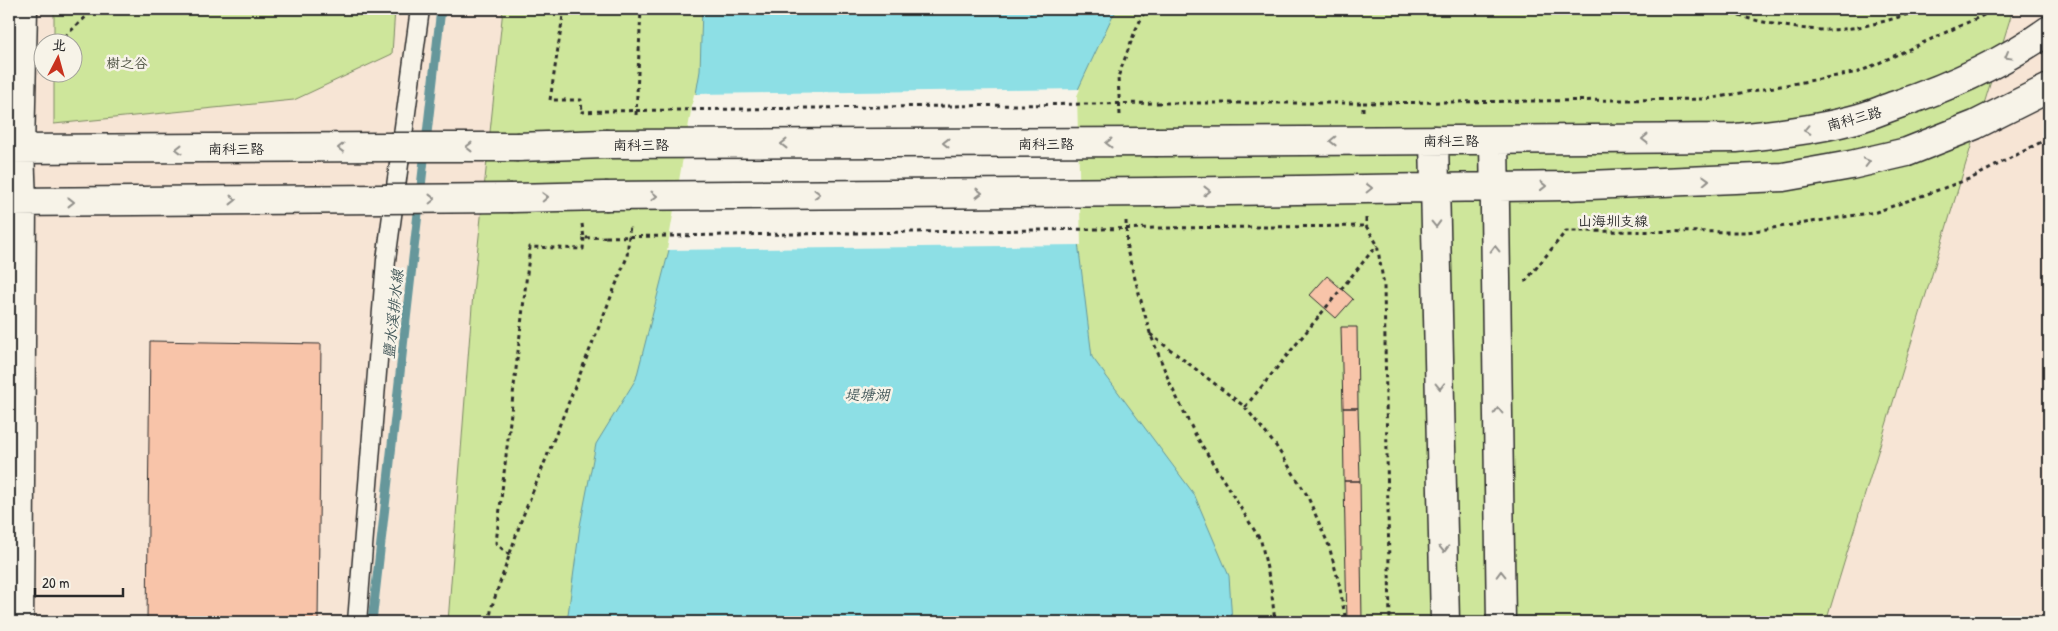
<svg xmlns="http://www.w3.org/2000/svg" width="2058" height="631" font-family="'Patrick Hand','LXGW WenKai TC',sans-serif">
  <rect width="100%" height="100%" fill="#f7f3e8"/>
  <filter id="ink" filterUnits="userSpaceOnUse"><feTurbulence type="fractalNoise" baseFrequency=".02" numOctaves="2"/><feDisplacementMap in="SourceGraphic" scale="10" xChannelSelector="R" yChannelSelector="G"/><feConvolveMatrix kernelMatrix="1 2 1 2 8 2 1 2 1" color-interpolation-filters="sRGB"/></filter>
  <g filter="url(#ink)">
    <path fill="#f7e5d5" fill-rule="evenodd" d="M9 9H2049V622H9ZM42 42H72V72H42Z"/>
    <path fill="#cee69b" stroke="#7c8863" d="M54 9H395L392 54 294 100 54 124V73L72 72V42H54Z
      M503 9H2013L1826 622H448L473 293Z"/>
    <path fill="#8ddfe5" stroke="#66979b" d="M702 9H1118L1112 17 1075 96 1078 242 1092 357 1194 494 1229 576 1232 622H567L580 526 596 444 636 379 669 250 700 71Z"/>
    <path fill="#f7f3e8" d="M1080 89 1077 96 1081 245 667 250 694 94Z"/>
    <g fill="none" stroke-linecap="round" stroke-linejoin="round">
      <path stroke="#66979b" stroke-width="9" d="M372 622 441 9"/>
    </g>
    <path fill="#f8c4a9" stroke="#2b2b2b" d="M1327 276 1353 299 1336 318 1310 295Z
      M1341 327H1357L1358 408H1343Z
      M150 341 321 344 318 622H147Z
      M1343 408H1358L1360 481H1344Z
      M1344 481H1360L1362 622H1347Z"/>
    <g fill="none" stroke-linecap="round" stroke-linejoin="round">
      <defs>
        <path id="service" d="M357 622 386 260 420 9"/>
        <path id="minor" d="M1434 140 1445 622
          M1494 140 1501 622
          M1158 142 1736 138C1775 134 1814 130 1852 120 1867 117 1881 110 1896 105 1949 87 2003 63 2049 30
          M518 147 605 144
          M9 149 390 147
          M1158 192 1565 186 1783 177 1851 165 1907 152 1975 125 2049 88
          M512 198 605 196
          M9 202 384 199
          M19 622 22 202 20 150 23 9"/>
      </defs>
      <use href="#service" stroke="#2b2b2b" stroke-width="21"/>
      <use href="#minor" stroke="#2b2b2b" stroke-width="31"/>
      <path stroke="#2b2b2b" stroke-width="3" stroke-dasharray="4 4" stroke-linecap="butt" d="M564 9 550 100H581L582 112
        M1716 9C1750 20 1788 29 1825 30 1858 30 1892 20 1923 9
        M59 42 94 9
        M1157 103H1363
        M1363 111V103L1707 99 1859 72 1997 9
        M582 113V112L604 111
        M636 115 641 9
        M1120 115 1118 77 1135 31 1146 9
        M1366 218V226L1377 244 1384 286 1390 622
        M1126 221 1127 250 1150 333 1171 386 1195 434 1261 541 1271 587 1275 622
        M582 224 584 238 606 237
        M1159 228 1366 226
        M1525 282 1566 231 1747 232 1876 212 1972 178 2049 138
        M1150 334 1245 407 1276 446 1307 495 1329 546 1339 583 1346 622
        M1245 407 1377 245
        M509 555 496 543 530 247 583 249 584 238
        M489 622 492 606 521 521 627 257 630 224"/>
      <use href="#service" stroke="#f7f3e8" stroke-width="18"/>
      <use href="#minor" stroke="#f7f3e8" stroke-width="28"/>
      <defs>
        <path id="minor-bridge" d="M605 144 1158 142
          M390 147H518
          M605 196 1158 192
          M384 199 512 198"/>
      </defs>
      <use href="#minor-bridge" stroke="#2b2b2b" stroke-width="31" stroke-linecap="butt"/>
      <path stroke="#2b2b2b" stroke-width="3" stroke-dasharray="4 4" stroke-linecap="butt" d="M604 111 1157 103
        M606 237 1159 228"/>
      <use href="#minor-bridge" stroke="#f7f3e8" stroke-width="28"/>
    </g>
    <defs><path id="oneway-chevron" d="M-2-3.5L2.5 0L-2 3.5" fill="none" stroke-width="1.6" stroke-linecap="round" stroke-linejoin="round" transform="scale(1.25)"/></defs>
    <g stroke="#918f8a">
      <use href="#oneway-chevron" transform="translate(2008 56) rotate(151)"/>
      <use href="#oneway-chevron" transform="translate(1807 130) rotate(168)"/>
      <use href="#oneway-chevron" transform="translate(1645 139) rotate(179)"/>
      <use href="#oneway-chevron" transform="translate(1333 141) rotate(179)"/>
      <use href="#oneway-chevron" transform="translate(946 143) rotate(180)"/>
      <use href="#oneway-chevron" transform="translate(1109 143) rotate(180)"/>
      <use href="#oneway-chevron" transform="translate(784 144) rotate(180)"/>
      <use href="#oneway-chevron" transform="translate(469 147) rotate(180)"/>
      <use href="#oneway-chevron" transform="translate(341 148) rotate(180)"/>
      <use href="#oneway-chevron" transform="translate(179 149) rotate(180)"/>
      <use href="#oneway-chevron" transform="translate(1867 162) rotate(-14)"/>
      <use href="#oneway-chevron" transform="translate(1706 180) rotate(-2)"/>
      <use href="#oneway-chevron" transform="translate(1543 186)"/>
      <use href="#oneway-chevron" transform="translate(1369 188) rotate(-1)"/>
      <use href="#oneway-chevron" transform="translate(1207 191) rotate(-1)"/>
      <use href="#oneway-chevron" transform="translate(979 193)"/>
      <use href="#oneway-chevron" transform="translate(817 194)"/>
      <use href="#oneway-chevron" transform="translate(654 196)"/>
      <use href="#oneway-chevron" transform="translate(545 197) rotate(-2)"/>
      <use href="#oneway-chevron" transform="translate(432 199) rotate(-1)"/>
      <use href="#oneway-chevron" transform="translate(233 200)"/>
      <use href="#oneway-chevron" transform="translate(71 202)"/>
      <use href="#oneway-chevron" transform="translate(1436 224) rotate(88)"/>
      <use href="#oneway-chevron" transform="translate(1495 249) rotate(-91)"/>
      <use href="#oneway-chevron" transform="translate(1440 386) rotate(89)"/>
      <use href="#oneway-chevron" transform="translate(1498 411) rotate(-91)"/>
      <use href="#oneway-chevron" transform="translate(1444 549) rotate(89)"/>
      <use href="#oneway-chevron" transform="translate(1501 574) rotate(-91)"/>
    </g>
  </g>
  <g text-anchor="middle" dominant-baseline="central" stroke-width="5" stroke-linejoin="round" paint-order="stroke">
    <g font-size="14" fill="#4c5041" stroke="#f7f3e8">
      <text x="127" y="62">樹之谷</text>
    </g>
    <g font-size="14" fill="#2b2b2b" stroke="#f7f3e8">
      <text transform="translate(1854 118) rotate(-15)">南科三路</text>
      <text x="1451" y="140">南科三路</text>
      <text x="1046" y="143">南科三路</text>
      <text x="641" y="144">南科三路</text>
      <text x="236" y="148">南科三路</text>
      <text x="1613" y="220">山海圳支線</text>
    </g>
    <g font-size="15" font-style="italic" fill="#44585a" stroke="#f7f3e8">
      <text transform="translate(393 314) rotate(-84)">鹽水溪排水線</text>
      <text x="867" y="394">堤塘湖</text>
    </g>
  </g>
  <rect width="2058" height="631" fill="none" stroke="#f7f3e8" stroke-width="30"/>
  <rect x="15" y="15" width="2028" height="601" fill="none" stroke="#2b2b2b" stroke-width="2" filter="url(#ink)"/>
  <g transform="translate(58 58) rotate(6)"><circle r="24" fill="#f7f3e8" stroke="#a5a39c"/>
  <path d="M0-4L9 19L0 12L-9 19Z" fill="#c8321e"/>
  <text y="-8" font-size="14" font-weight="bold" text-anchor="middle" fill="#2b2b2b">北</text>
  </g>
  <path d="M35 588v8h88v-8" fill="none" stroke="#2b2b2b" stroke-width="2.5"/>
  <text x="42" y="588" font-size="15" fill="#2b2b2b" stroke="#f7f3e8" stroke-width="4" paint-order="stroke">20 m</text>
</svg>
